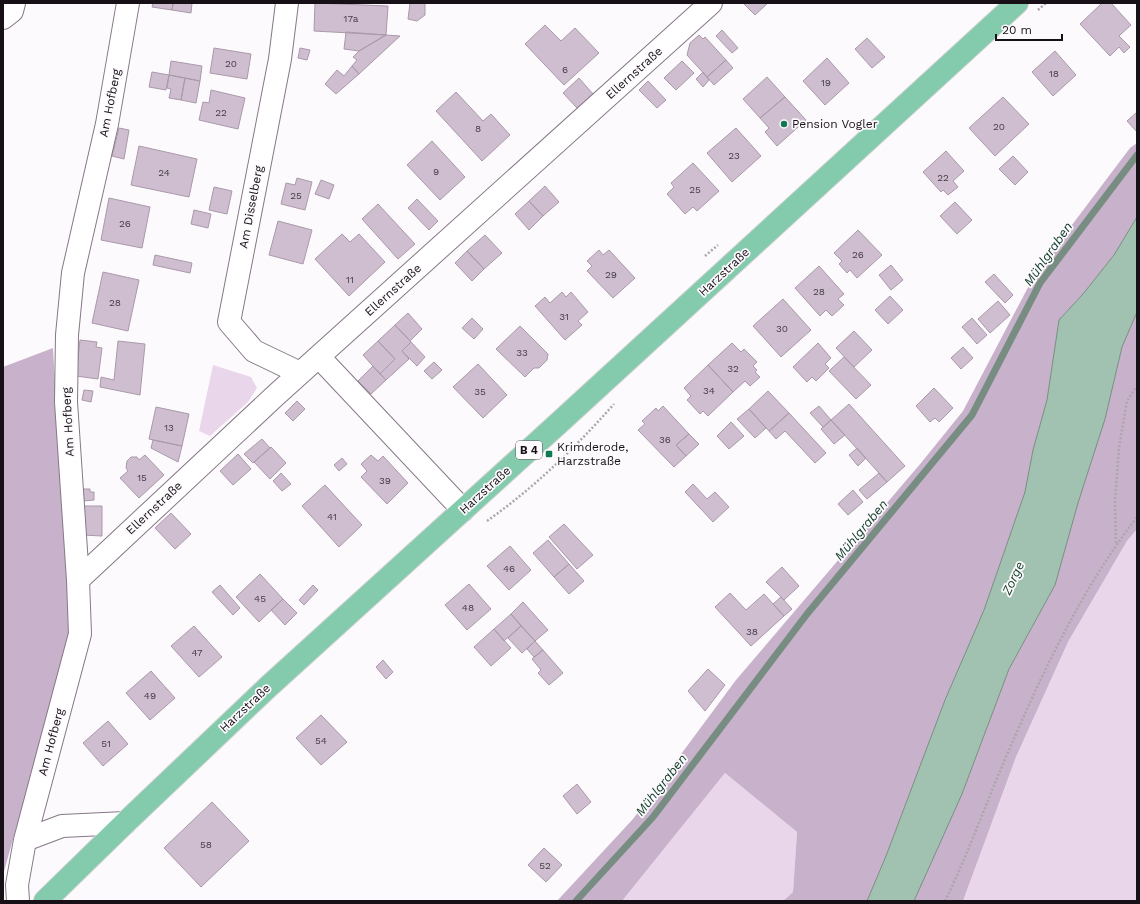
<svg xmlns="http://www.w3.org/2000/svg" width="1140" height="904" font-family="'Work Sans',sans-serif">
  <rect width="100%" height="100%" fill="#fdfafd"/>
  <path fill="#ead6eb" d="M213 365 251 377 257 388 248 402 210 436 199 431Z
    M1137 529V901H963L1016 757 1068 642 1127 541Z
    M725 773 797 832 793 892 783 901H622Z"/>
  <path fill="#c8b1ca" d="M1137 143V217L1114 255 1083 294 1059 320 1047 400 1033 450 1025 492 984 610 945 700 886 856 867 901H783L793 892 797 832 725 773 622 901H557L633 819 736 680 921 463 963 411 1035 274 1130 148Z
    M1137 312V529L1127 541 1068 642 1016 757 963 901H914L962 794 1009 669 1055 585 1078 503 1105 419 1122 347Z
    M53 348 70 636 3 875V367Z"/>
  <path fill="#a1c2b0" stroke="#788d82" d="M1137 217V312L1122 347 1105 419 1078 503 1055 585 1009 669 962 794 914 901H867L886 856 945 700 984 610 1025 492 1033 450 1047 400 1059 320 1083 294 1114 255Z"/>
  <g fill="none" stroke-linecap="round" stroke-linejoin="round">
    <path stroke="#788d82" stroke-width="7" d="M576 901 653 817 807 614 972 415 1040 283 1137 155"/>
  </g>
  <path fill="#cebecf" stroke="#a999aa" d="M153 3H173L172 10 152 7Z
    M173 3H192L191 13 172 10Z
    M315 3 388 6 386 35 314 31Z
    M410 3H425V15L417 21 408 19Z
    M743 3H768L755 15Z
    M1102 3H1111L1131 25 1119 36 1130 47 1124 53 1119 47 1110 56 1080 24Z
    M545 25 561 41 575 28 599 53 564 85 525 44Z
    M722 30 738 48 732 53 716 36Z
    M346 32 386 35 359 51 344 49Z
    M386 35 400 36 359 74 352 66 357 60 353 57 359 51Z
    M699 35 703 39 705 37 726 60 707 77 687 55 690 43Z
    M867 38 885 57 872 68 855 49Z
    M214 48 251 54 247 79 210 73Z
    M300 48 310 50 307 60 298 58Z
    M1055 51 1076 75 1053 96 1032 72Z
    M827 58 849 83 825 105 803 81Z
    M726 60 733 68 714 85 707 77Z
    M171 61 202 66 200 81 169 75Z
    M682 61 694 73 676 90 664 78Z
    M352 66 359 74 336 94 325 84 337 70 344 76Z
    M152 72 169 75 166 90 149 87Z
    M703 72 709 80 703 87 696 79Z
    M169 75 185 78 181 100 169 98 171 89 167 88Z
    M767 77 785 97 760 118 743 99Z
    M185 78 200 81 196 103 181 100Z
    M579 78 593 94 578 109 563 93Z
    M648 81 666 100 657 108 639 90Z
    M211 90 245 98 238 129 199 120 203 102 209 103Z
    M456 92 483 121 491 114 510 135 482 161 436 111Z
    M785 97 806 120 777 146 765 132 769 128 760 118Z
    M1003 97 1029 124 995 156 969 128Z
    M1137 112V132L1127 121Z
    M119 128 129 130 124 159 112 156Z
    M736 128 761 156 732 182 707 153Z
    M432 141 465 177 440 200 407 165Z
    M139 146 197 159 189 197 131 185Z
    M946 151 964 171 953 181 958 187 948 195 943 190 941 192 923 172Z
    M1013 156 1028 172 1015 185 999 169Z
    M693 163 719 191 697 211 693 207 685 214 667 194 674 187 671 183Z
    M297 178 312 182 305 210 281 204 286 183 295 185Z
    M321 180 334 185 329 199 315 194Z
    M545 186 559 202 543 216 529 201Z
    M214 187 232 191 227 214 209 210Z
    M109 198 150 207 142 248 101 240Z
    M417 199 438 221 429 230 408 208Z
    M529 201 543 216 529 230 515 214Z
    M955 202 972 220 957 234 940 216Z
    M378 204 415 244 398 259 362 219Z
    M194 210 211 214 208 228 191 224Z
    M278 221 312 230 303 264 269 255Z
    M858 230 882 255 857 278 850 270 847 273 839 264 842 261 834 253Z
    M342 234 350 242 359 234 385 262 349 296 315 259Z
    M485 235 502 253 484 269 467 251Z
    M599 250 603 255 609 250 635 278 613 298 587 271 592 266 587 261Z
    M467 251 484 269 472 281 455 263Z
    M155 255 192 263 190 273 153 265Z
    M891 265 903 280 891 290 879 275Z
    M819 266 844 294 838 299 844 305 832 316 826 310 820 316 795 288Z
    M103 272 139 280 128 331 92 323Z
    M994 274 1013 295 1005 303 985 282Z
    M562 292 566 297 571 292 588 312 578 321 582 325 565 340 535 306 545 297 550 303Z
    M890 296 903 310 888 324 875 310Z
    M783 299 811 330 781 357 753 326Z
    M998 301 1010 315 990 333 978 319Z
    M408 313 422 329 410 341 395 325Z
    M472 318 483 329 474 339 462 328Z
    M972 318 987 335 977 344 962 327Z
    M395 325 411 342 402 351 409 359 386 380 380 374 395 359 378 341Z
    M520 326 548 354 547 360 539 368H534L525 377 496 349Z
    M854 331 872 350 854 367 836 348Z
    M80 340 97 342 96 347 102 348 98 379 76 376Z
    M118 341 145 344 140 395 100 387 101 377 114 380Z
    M378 341 395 359 380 374 363 355Z
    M411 342 425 357 417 366 402 351Z
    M732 343 741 352 744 349 757 362 753 366 757 370 755 372 760 377 750 386 745 381 733 392 708 365Z
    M818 343 831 358 825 364 829 368 816 381 812 377 807 382 793 367Z
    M963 347 973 358 961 369 951 358Z
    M844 357 871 385 856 399 829 371Z
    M434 362 442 370 432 379 424 371Z
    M478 364 507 395 483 418 453 387Z
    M708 365 733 392 708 416 703 411 700 414 687 400 691 396 684 388Z
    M373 366 386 380 371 394 358 381Z
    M934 388 953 408 939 422 935 418 930 422 916 406Z
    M84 390 93 391 91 402 82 400Z
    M768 391 789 413 769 431 749 409Z
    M297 401 305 409 293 421 285 413Z
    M849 404 905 466 887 482 831 420Z
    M663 406 689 434 676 445 686 456 674 467 638 430 645 424 642 421 656 408 658 411Z
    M819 406 831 420 823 427 810 413Z
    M156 407 189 414 182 446 149 439Z
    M749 409 766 428 755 438 737 419Z
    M789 413 826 453 815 463 785 431 776 439 769 431Z
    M831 420 845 435 834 444 821 429Z
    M731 422 744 436 729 449 717 436Z
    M689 434 699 444 686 456 676 445Z
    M262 439 270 448 253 463 244 454Z
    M153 440 182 446 178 462 151 448Z
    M271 447 286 463 270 479 254 462Z
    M857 448 866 458 858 466 849 455Z
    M238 454 251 469 233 485 220 471Z
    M145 455 164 475 139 498 120 478 128 471 126 468 127 461 131 457H137L139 460Z
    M371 455 378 461 383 456 408 483 387 504 361 477 367 471 361 464Z
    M342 458 347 464 339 471 334 465Z
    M281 473 291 484 282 491 273 481Z
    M879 473 887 482 867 499 859 490Z
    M693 484 707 499 715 492 729 507 713 522 685 492Z
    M325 485 362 525 339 547 302 506Z
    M83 489H90V492H94V500L83 501Z
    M853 490 863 502 848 515 838 504Z
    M83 506H102V536L83 535Z
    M171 513 191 534 175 549 155 528Z
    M564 524 593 555 577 569 549 537Z
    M548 540 569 564 554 577 533 553Z
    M510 546 531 570 509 590 487 566Z
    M569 564 584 581 569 594 554 577Z
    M782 567 799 586 784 600 766 582Z
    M260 574 283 599 259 622 236 597Z
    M469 584 491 609 467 630 445 605Z
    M220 585 240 608 233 615 212 592Z
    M313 585 318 590 304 605 299 600Z
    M730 593 746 610 764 594 784 616 751 646 715 607Z
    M781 597 792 609 784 616 773 604Z
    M283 599 297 613 285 625 271 610Z
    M523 602 548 630 535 641 511 614Z
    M511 614 521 626 504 641 494 629Z
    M194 626 222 657 199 677 171 646Z
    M521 626 535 641 522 653 508 638Z
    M494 629 511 648 491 666 474 647Z
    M535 641 543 650 534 657 527 649Z
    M543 650 563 673 549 685 538 673 541 670 532 659Z
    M383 660 393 672 386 679 376 667Z
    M708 669 725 685 705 711 688 691Z
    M151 671 175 698 150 720 126 693Z
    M321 715 347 742 321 765 296 738Z
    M108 721 128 744 103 766 83 743Z
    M577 784 591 802 577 814 563 796Z
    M212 802 249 841 201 887 164 848Z
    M544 848 562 865 546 882 528 865Z"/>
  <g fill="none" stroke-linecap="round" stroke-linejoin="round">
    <defs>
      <path id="minor" d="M287 3 280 59 229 322 254 351 300 373
        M3 18 12 11 14 3
        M319 357 463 510
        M78 580 276 395 711 3
        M25 840 62 826 125 823
        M18 901 17 885 25 840 80 634 78 580 66 402 67 335 73 273 107 124 128 3"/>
      <path id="major" d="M45 901 125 823 268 687 561 421 1017 3"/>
    </defs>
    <use href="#minor" stroke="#867887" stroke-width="24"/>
    <use href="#major" stroke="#d5d4d5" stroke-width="24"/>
    <path stroke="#aba6ab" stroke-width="2.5" stroke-dasharray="2 2" stroke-linecap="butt" d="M1038 10 1046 3
      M705 256 718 245
      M487 521C535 487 575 448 614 404
      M1116 543 1115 502 1119 447 1127 401 1137 386
      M945 901C969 852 987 800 1009 750 1044 669 1083 587 1137 517"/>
    <use href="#minor" stroke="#fff" stroke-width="22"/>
    <use href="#major" stroke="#84cbae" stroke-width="22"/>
  </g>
  <g fill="#0e7953" stroke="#fdfafd" stroke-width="1.5">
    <circle cx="784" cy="124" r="4"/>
    <rect x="545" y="450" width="8" height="8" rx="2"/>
  </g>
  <g text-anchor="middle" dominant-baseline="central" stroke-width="3.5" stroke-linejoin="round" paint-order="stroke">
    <g font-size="10" fill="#453c45">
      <text x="351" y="18">17a</text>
      <text x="231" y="63">20</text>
      <text x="565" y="69">6</text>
      <text x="1054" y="73">18</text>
      <text x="826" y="82">19</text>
      <text x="221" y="112">22</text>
      <text x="999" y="126">20</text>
      <text x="478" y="128">8</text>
      <text x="734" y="155">23</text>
      <text x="436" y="171">9</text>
      <text x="164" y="172">24</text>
      <text x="943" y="177">22</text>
      <text x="695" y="189">25</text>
      <text x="296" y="195">25</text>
      <text x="125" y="223">26</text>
      <text x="858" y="254">26</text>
      <text x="611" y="274">29</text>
      <text x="350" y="279">11</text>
      <text x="819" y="291">28</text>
      <text x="115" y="302">28</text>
      <text x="564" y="316">31</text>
      <text x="782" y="328">30</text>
      <text x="522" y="352">33</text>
      <text x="733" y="368">32</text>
      <text x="709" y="390">34</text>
      <text x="480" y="391">35</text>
      <text x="169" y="427">13</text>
      <text x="665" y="439">36</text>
      <text x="142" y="477">15</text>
      <text x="385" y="480">39</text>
      <text x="332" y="516">41</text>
      <text x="509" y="568">46</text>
      <text x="260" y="598">45</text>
      <text x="468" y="607">48</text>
      <text x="752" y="631">38</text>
      <text x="197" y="652">47</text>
      <text x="150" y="695">49</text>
      <text x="321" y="740">54</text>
      <text x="106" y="743">51</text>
      <text x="206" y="844">58</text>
      <text x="545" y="865">52</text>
    </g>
    <rect fill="#fdfafd" stroke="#5c575c" stroke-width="1" x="516" y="441" width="26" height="18" rx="3"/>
    <g font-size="11" font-weight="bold" fill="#171117">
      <text x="529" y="450">B 4</text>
    </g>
    <g font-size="12" fill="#171117" stroke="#fdfafd">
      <text transform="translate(634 73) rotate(-42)">Ellernstraße</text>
      <text transform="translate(110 103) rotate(-79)">Am Hofberg</text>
      <text transform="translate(251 207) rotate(-79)">Am Disselberg</text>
      <text transform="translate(724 272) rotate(-43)">Harzstraße</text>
      <text transform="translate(393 290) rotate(-42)">Ellernstraße</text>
      <text transform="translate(68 422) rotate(-93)">Am Hofberg</text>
      <text transform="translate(485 490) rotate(-42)">Harzstraße</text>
      <text transform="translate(154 508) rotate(-43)">Ellernstraße</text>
      <text transform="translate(245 708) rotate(-43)">Harzstraße</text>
      <text transform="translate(51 742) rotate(-75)">Am Hofberg</text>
    </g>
    <g font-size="12" fill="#171117" stroke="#fdfafd" text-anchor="start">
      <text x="792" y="124">Pension Vogler</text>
      <text x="557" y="447">Krimderode,<tspan x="557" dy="14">Harzstraße</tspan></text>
    </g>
    <g font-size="13" font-style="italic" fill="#103d2a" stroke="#fdfafd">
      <text transform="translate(1048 254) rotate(-55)">Mühlgraben</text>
      <text transform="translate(861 530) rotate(-50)">Mühlgraben</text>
      <text transform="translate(1013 578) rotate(-65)">Zorge</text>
      <text transform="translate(661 785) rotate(-52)">Mühlgraben</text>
    </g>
  </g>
  <rect width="1140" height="904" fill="none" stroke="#171117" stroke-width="8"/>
  <path d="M996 34v6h66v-6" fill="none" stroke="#171117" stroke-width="2"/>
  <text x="1002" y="34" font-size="12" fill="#171117" stroke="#fdfafd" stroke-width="3" paint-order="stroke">20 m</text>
</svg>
